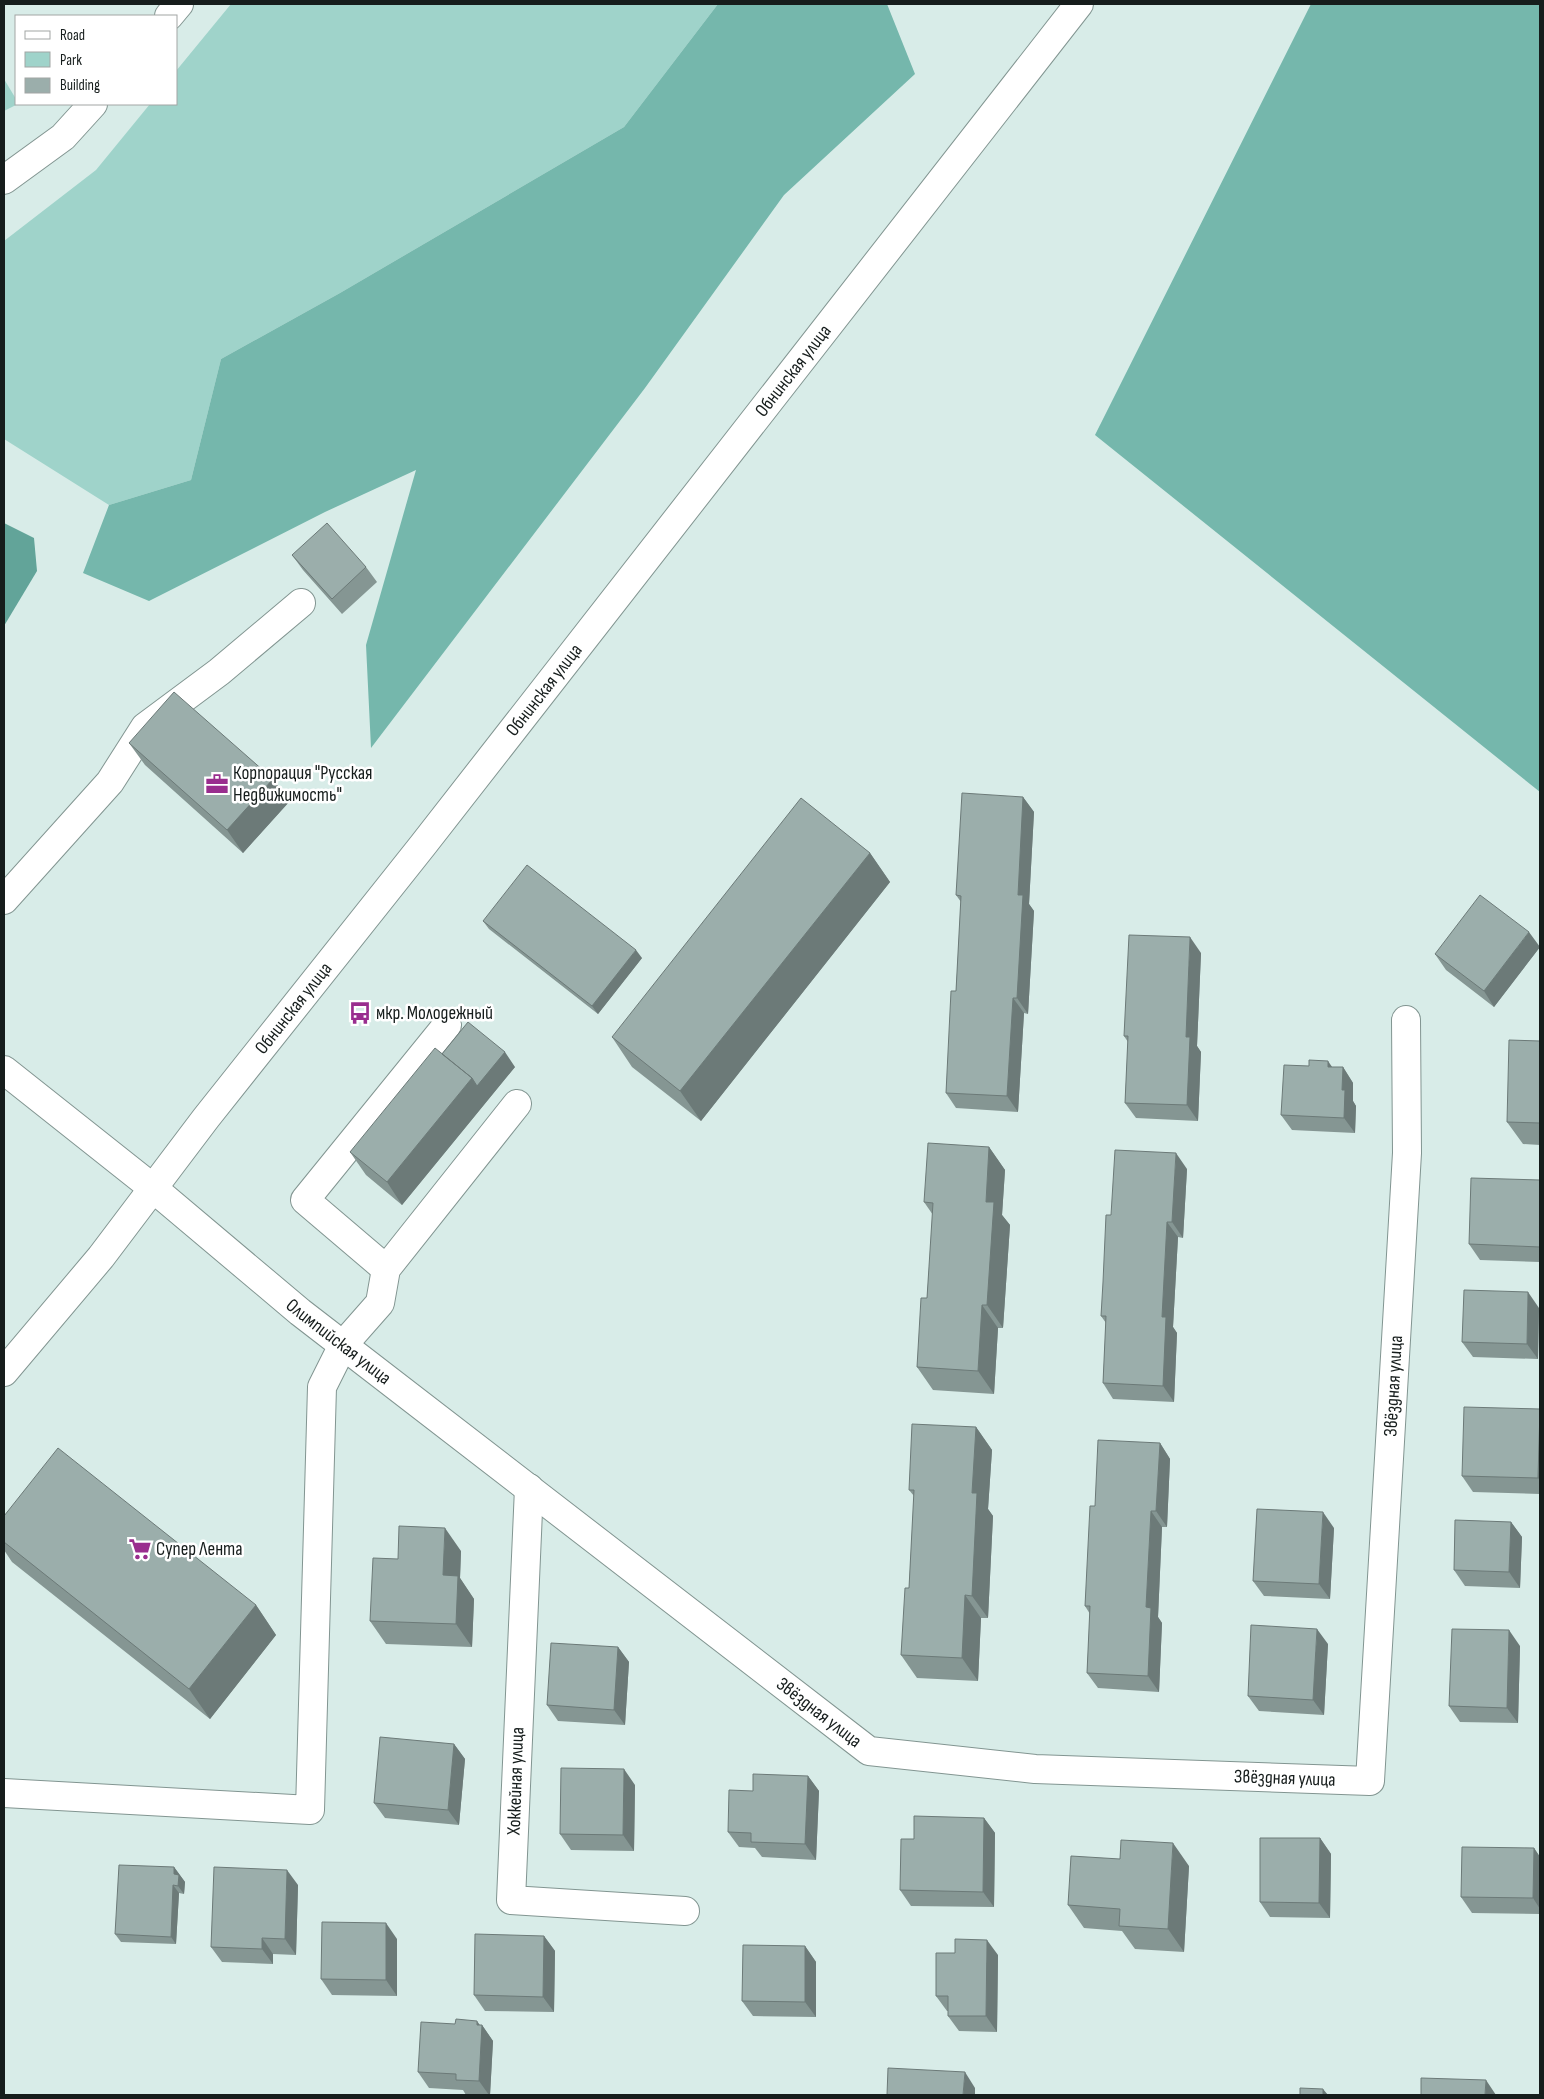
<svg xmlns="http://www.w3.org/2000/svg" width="1544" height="2099" font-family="'Sofia Sans Condensed',sans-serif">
  <rect width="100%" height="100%" fill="#d8ece8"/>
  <path fill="#9fd3ca" d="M231 4H718L624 127 340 293 221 359 191 480 109 505 4 439V241L96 170 150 104H176V71Z
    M4 79 16 99V104H18L4 111Z"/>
  <path fill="#75b7ac" d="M718 4H887L915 74 784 195 645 388 371 748 366 645 416 470 325 512 149 601 83 573 109 505 191 480 221 359 340 293 624 127Z
    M1311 4H1540V792L1095 435Z"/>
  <path fill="#62a499" d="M4 523 34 538 37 571 4 626Z"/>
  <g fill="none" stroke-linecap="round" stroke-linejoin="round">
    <defs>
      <g id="minor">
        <path d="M169 16 179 4"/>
        <path d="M4 180 63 137 93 104"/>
        <path d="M4 900 110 782 145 727 219 672 301 603"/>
        <path id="s1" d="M4 1070 154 1189 300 1312 869 1751 1035 1769 1370 1781 1407 1153 1406 1020"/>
        <path d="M386 1269 305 1200 447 1025"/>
        <path id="s2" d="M4 1372 101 1257 206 1118 423 845 1079 4"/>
        <path d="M529 1488 511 1900 685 1911"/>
        <path d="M4 1793 310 1810 322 1387 343 1345 380 1303 386 1269 517 1104"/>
      </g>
    </defs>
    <use href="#minor" stroke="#829591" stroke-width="30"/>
    <use href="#minor" stroke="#fff" stroke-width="28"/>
  </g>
  <path fill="#859693" d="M292 555 366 567 377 582 342 614 303 570Z
    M129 743 273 779 289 802 243 853 145 765Z
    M1023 797 1034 812 1029 904 1034 911 1028 1014 1024 1013 1018 1112 956 1108 946 1093 956 991 961 902 956 895Z
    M870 853 890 882 701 1121 632 1067 612 1037Z
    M483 921 642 958 598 1014 489 929Z
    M1540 947 1494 1007 1446 970 1435 954Z
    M1201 953 1197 1046 1201 1052 1198 1121 1136 1118 1125 1103 1128 1042 1124 1036Z
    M1540 1041V1145L1523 1144 1507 1122Z
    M442 1054 515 1067 402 1205 366 1175 350 1152Z
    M1332 1067H1343L1353 1083V1101L1356 1106 1355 1133 1292 1130 1281 1115Z
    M989 1147 1005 1170 1002 1215 1010 1225 1003 1328H998L994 1394 933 1390 917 1367 927 1298 933 1215 924 1202Z
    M1187 1169 1183 1238 1178 1237 1173 1327 1177 1333 1174 1402 1113 1399 1103 1383 1106 1323 1101 1316 1111 1215Z
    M1540 1180V1262L1480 1260 1469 1244Z
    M1539 1308 1538 1359 1473 1357 1462 1342Z
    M1540 1409V1494L1473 1492 1462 1476Z
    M976 1427 992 1450 988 1509 993 1516 988 1618H981L978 1681 917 1678 901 1655 909 1588 914 1496 909 1490Z
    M1160 1443 1170 1459 1167 1527H1162L1158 1617 1162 1623 1159 1692 1098 1688 1087 1673 1090 1614 1085 1606 1095 1506Z
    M4 1516 256 1605 276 1635 210 1719 12 1562 4 1550Z
    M1511 1522 1522 1537 1520 1588 1465 1586 1454 1570Z
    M1334 1528 1330 1599 1264 1596 1253 1581Z
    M461 1551 460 1578 474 1599 472 1647 386 1644 370 1621 398 1559Z
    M1328 1644 1324 1715 1259 1711 1248 1696Z
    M1520 1646 1518 1723 1460 1722 1449 1706Z
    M618 1647 629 1662 625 1725 558 1721 547 1705Z
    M454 1744 465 1759 459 1825 385 1818 374 1803Z
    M808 1776 819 1791 816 1860 762 1857 755 1848 739 1847 728 1832 753 1791Z
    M635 1785 634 1851 571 1850 560 1834Z
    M984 1818 995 1833 994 1907 911 1906 900 1890 914 1839Z
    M1320 1838 1331 1854 1330 1918 1270 1917 1260 1902Z
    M1534 1848 1540 1857V1914L1472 1913 1461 1897Z
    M1189 1866 1184 1952 1135 1949 1122 1931 1084 1928 1068 1905Z
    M174 1867 185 1882 184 1894 179 1893 176 1944 121 1942 115 1934Z
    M298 1885 296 1955 273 1954V1964L222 1962 211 1947Z
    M544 1936 555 1951 554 2012 485 2011 474 1995Z
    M397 1939V1996L332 1995 321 1979Z
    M805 1946 816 1962V2017L753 2016 742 2001Z
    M998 1955 997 2032 959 2031 948 2016V2011H947L936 1996Z
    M480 2025H482L493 2041 490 2095H466L463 2090 429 2088 418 2072Z"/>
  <path fill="#6c7a78" d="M273 779 289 802 243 853 227 830Z
    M1023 797 1034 812 1029 904 1034 911 1028 1014 1017 998 1018 895Z
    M870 853 890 882 701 1121 680 1091Z
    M1529 932 1540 947 1494 1007 1484 991Z
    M1190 937 1201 953 1197 1046 1201 1052 1198 1121 1187 1105 1186 1037Z
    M636 950 642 958 598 1014 592 1006Z
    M1013 998 1024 1013 1018 1112 1007 1096Z
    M505 1052 515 1067 402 1205 387 1182 472 1078Z
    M1328 1061 1339 1077 1328 1067Z
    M1343 1067 1353 1083V1101L1356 1106 1355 1133 1344 1118 1342 1090Z
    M989 1147 1005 1170 1002 1215 1010 1225 1003 1328 987 1305 986 1202Z
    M1176 1153 1187 1169 1183 1238 1172 1222Z
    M1167 1222 1178 1237 1173 1327 1177 1333 1174 1402 1163 1386 1162 1317Z
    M1528 1292 1539 1308 1538 1359 1527 1344Z
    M982 1305 998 1328 994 1394 978 1371Z
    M1540 1409V1481L1538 1478Z
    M976 1427 992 1450 988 1509 993 1516 988 1618 972 1596V1493Z
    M1160 1443 1170 1459 1167 1527 1156 1511Z
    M1151 1511 1162 1527 1158 1617 1162 1623 1159 1692 1148 1676 1146 1607Z
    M1323 1512 1334 1528 1330 1599 1319 1584Z
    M1511 1522 1522 1537 1520 1588 1509 1572Z
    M445 1528 461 1551 460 1578 474 1599 472 1647 456 1624 443 1575Z
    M965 1595 981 1618 978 1681 962 1658Z
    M256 1605 276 1635 210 1719 189 1689Z
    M1317 1629 1328 1644 1324 1715 1313 1700Z
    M1509 1630 1520 1646 1518 1723 1507 1708Z
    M618 1647 629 1662 625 1725 614 1710Z
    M454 1744 465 1759 459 1825 448 1810Z
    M624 1769 635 1785 634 1851 623 1835Z
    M808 1776 819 1791 816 1860 805 1844Z
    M984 1818 995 1833 994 1907 983 1892Z
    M1320 1838 1331 1854 1330 1918 1319 1903Z
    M1173 1843 1189 1866 1184 1952 1168 1929Z
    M1534 1848 1540 1857V1909L1533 1898Z
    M174 1867 185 1882 184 1894 178 1886 174 1874Z
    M287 1870 298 1885 296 1955 285 1939Z
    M173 1885 179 1893 176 1944 171 1937Z
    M386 1923 397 1939V1996L386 1980Z
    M544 1936 555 1951 554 2012 543 1997Z
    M262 1938 273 1954V1964L262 1949Z
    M987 1940 998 1955 997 2032 986 2016Z
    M805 1946 816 1962V2017L805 2002Z
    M477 2021 482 2028V2025L493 2041 490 2095H489L479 2081Z
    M965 2072 975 2088V2095H963Z
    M1486 2080 1496 2095H1485Z
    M1323 2089 1328 2095H1323Z"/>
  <path fill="#9baeab" stroke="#6c7a78" d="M327 523 366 567 332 599 292 555Z
    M174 692 273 779 227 830 129 743Z
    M962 793 1023 797 1018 895H1023L1017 998H1013L1007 1096 946 1093 951 991H956L961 896 956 895Z
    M801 798 870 853 680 1091 612 1037Z
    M527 865 636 950 592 1006 483 921Z
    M1480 895 1529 932 1484 991 1435 954Z
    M1129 935 1190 937 1186 1037H1190L1187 1105 1125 1103 1128 1036H1124Z
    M468 1022 505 1052 477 1086 472 1078 442 1054Z
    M1509 1040 1540 1041V1123L1507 1122Z
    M435 1048 472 1078 387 1182 350 1152Z
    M1309 1060 1328 1061V1067H1343L1342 1090H1345L1344 1118 1281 1115 1284 1065 1309 1066Z
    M928 1143 989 1147 986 1202H994L987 1305H982L978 1371 917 1367 921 1298H927L933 1203 924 1202Z
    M1115 1150 1176 1153 1172 1222H1167L1162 1317H1166L1163 1386 1103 1383 1106 1316H1101L1103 1282 1106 1215H1111Z
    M1471 1178 1540 1180V1247L1469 1244Z
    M1464 1290 1528 1292 1527 1344 1462 1342Z
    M1464 1407 1540 1409 1538 1478 1462 1476Z
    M912 1424 976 1427 972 1493H977L972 1596 965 1595 962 1658 901 1655 905 1588H909L914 1490H909Z
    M1098 1440 1160 1443 1156 1511H1151L1146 1607 1151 1608 1148 1676 1087 1673 1090 1606H1085L1090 1506H1095Z
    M58 1448 256 1605 189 1689 4 1542V1516Z
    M1257 1509 1323 1512 1319 1584 1253 1581Z
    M1455 1520 1511 1522 1509 1572 1454 1570Z
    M399 1526 445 1528 443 1575 458 1576 456 1624 370 1621 373 1558 398 1559Z
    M1251 1625 1317 1629 1313 1700 1248 1696Z
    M1452 1629 1509 1630 1507 1708 1449 1706Z
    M551 1643 618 1647 614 1710 547 1705Z
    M380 1737 454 1744 448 1810 374 1803Z
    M561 1768 624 1769 623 1835 560 1834Z
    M753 1774 808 1776 805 1844 751 1842V1833L728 1832 729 1790 753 1791Z
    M914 1816 984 1818 983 1892 900 1890 901 1839H914Z
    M1260 1838H1320L1319 1903 1260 1902Z
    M1121 1840 1173 1843 1168 1929 1119 1926 1120 1909 1068 1905 1071 1856 1120 1859Z
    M1462 1847 1534 1848 1533 1898 1461 1897Z
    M119 1865 174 1867V1874L179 1875 178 1886 173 1885 171 1937 115 1934Z
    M214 1867 287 1870 285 1939 262 1938V1949L211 1947Z
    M322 1922 386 1923V1980L321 1979Z
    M475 1934 544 1936 543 1997 474 1995Z
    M955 1939 987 1940 986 2016H948V1996H936V1953H955Z
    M743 1945 805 1946V2002L742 2001Z
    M456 2019 477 2021V2025H482L479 2081 456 2080V2074L418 2072 421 2022 455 2024Z
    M888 2068 965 2072 963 2095H887Z
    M1421 2078 1486 2080 1485 2095H1421Z
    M1300 2088 1323 2089V2095H1300Z"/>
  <defs>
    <symbol id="office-bare" viewBox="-9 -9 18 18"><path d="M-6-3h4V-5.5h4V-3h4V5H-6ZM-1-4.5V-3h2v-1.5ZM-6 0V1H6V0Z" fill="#992d8e" stroke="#fff" stroke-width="2.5" paint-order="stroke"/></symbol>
    <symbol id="bus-bare" viewBox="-9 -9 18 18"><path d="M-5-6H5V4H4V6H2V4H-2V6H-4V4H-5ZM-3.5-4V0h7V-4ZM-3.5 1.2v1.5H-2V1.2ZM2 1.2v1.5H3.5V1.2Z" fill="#992d8e" stroke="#fff" stroke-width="2.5" paint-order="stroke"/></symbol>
    <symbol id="supermarket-bare" viewBox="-9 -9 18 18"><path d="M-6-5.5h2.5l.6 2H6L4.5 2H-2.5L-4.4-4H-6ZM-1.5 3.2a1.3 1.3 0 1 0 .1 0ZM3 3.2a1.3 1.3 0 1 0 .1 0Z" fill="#992d8e" stroke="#fff" stroke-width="2.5" paint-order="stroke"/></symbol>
  </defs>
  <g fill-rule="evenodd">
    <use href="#office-bare" x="201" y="768" width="32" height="32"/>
    <use href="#bus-bare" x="344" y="997" width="32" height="32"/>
    <use href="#supermarket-bare" x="124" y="1533" width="32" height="32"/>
  </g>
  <g text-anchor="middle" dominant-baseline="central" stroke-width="5" stroke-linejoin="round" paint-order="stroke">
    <g font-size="19" fill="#161d1c" stroke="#fff">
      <text stroke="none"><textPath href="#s2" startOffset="1275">Обнинская улица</textPath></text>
      <text stroke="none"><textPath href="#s2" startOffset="870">Обнинская улица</textPath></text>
      <text stroke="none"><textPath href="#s2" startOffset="465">Обнинская улица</textPath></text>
      <text stroke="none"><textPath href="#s1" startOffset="431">Олимпийская улица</textPath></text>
      <text stroke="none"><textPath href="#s1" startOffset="1999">Звёздная улица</textPath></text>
      <text stroke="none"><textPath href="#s1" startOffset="1038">Звёздная улица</textPath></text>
      <text stroke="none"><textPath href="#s1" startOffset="1518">Звёздная улица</textPath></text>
      <text transform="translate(516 1781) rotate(-88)">Хоккейная улица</text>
    </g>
    <g font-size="19" fill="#161d1c" stroke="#fff" text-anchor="start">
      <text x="233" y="773">Корпорация "Русская<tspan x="233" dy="22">Недвижимость"</tspan></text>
      <text x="376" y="1013">мкр. Молодежный</text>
      <text x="156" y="1549">Супер Лента</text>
    </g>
  </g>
  <rect width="1544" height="2099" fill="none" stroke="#161d1c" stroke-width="10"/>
  <rect x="15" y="15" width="162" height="90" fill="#ffffff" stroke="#a2a5a4"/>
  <rect x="25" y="31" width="25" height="8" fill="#ffffff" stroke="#a2a5a4"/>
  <text x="60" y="40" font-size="15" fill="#161d1c">Road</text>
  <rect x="25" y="52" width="25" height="15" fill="#9fd3ca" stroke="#a2a5a4"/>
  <text x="60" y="65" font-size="15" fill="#161d1c">Park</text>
  <rect x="25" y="78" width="25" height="15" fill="#9baeab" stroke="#a2a5a4"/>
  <text x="60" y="90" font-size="15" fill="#161d1c">Building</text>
</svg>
